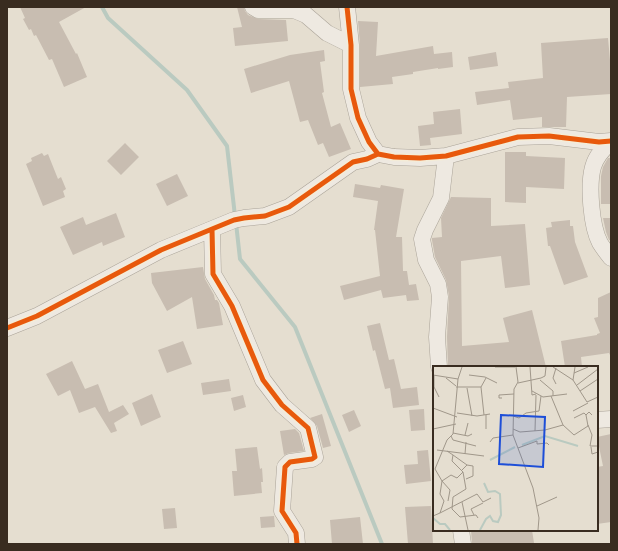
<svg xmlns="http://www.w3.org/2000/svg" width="618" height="551" font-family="Merriweather,serif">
  <rect width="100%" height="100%" fill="#e5ded0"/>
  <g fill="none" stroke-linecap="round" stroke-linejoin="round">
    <path stroke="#bacac0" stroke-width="4" d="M102 7 108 18 187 90 227 146 235 216
      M236 223 240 259 295 327 382 544"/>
  </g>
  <path fill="#c8bdb1" d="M20 7H86L59 22 76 54 77 53 87 77 64 87 52 59 49 60 36 35 34 36 31 29 29 30 23 19 25 18Z
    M237 7H244L245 11 248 15 258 19 286 20 288 41 235 46 233 28 242 27Z
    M358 21 378 22 376 56 433 46 434 54 452 52 453 67 438 69V68L413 72V74L392 77 393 84 360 87V45Z
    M608 38 611 71V94L567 97 566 127H542V117L513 120 510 100 477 105 475 92 509 88 508 82 543 78 541 43Z
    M324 50 325 61 320 62 324 92 322 93 331 127 340 123 351 149 329 157 323 143 318 145 308 120 300 122 289 81 251 93 244 69 290 55Z
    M496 52 498 66 470 70 468 57Z
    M460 109 462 134 430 138 431 145 420 146 418 126 434 124 433 112Z
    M125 143 139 157 121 175 107 161Z
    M505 152H526V156L565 158 564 189 526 187V203L505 202Z
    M42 153 44 156 48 154 58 179 61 177 66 189 63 191 65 197 43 206 26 164 32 161 31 158Z
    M608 158H611V204H601V176L603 167Z
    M177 174 188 196 167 206 156 184Z
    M355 184 380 188 381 185 404 189 396 237H402L403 271H407L409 285 416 284 419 300 407 301 406 295 383 298 381 290 344 300 340 286 380 276 375 230H374L378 201 353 197Z
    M451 197 491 198V226L525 224 530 285 505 288 501 256 461 261 462 346 509 342 503 318 532 310 546 367H510V365L487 367H448L447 337 449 296 446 280 435 257 432 240V238L442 237 441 218Z
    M116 213 125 237 103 246 102 242 73 255 60 227 83 217 86 225Z
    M603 218H611V240H609L606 232Z
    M570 220V226H573L575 242 588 277 564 285 550 246H548L546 228 552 227 551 222Z
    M203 267 205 279 214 295 215 300H217L219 303 223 325 197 329 192 297 167 311 152 283 151 273Z
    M611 292V357L609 353 581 357 582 367H565L561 341 597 335V334L600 333 594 318 598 317V298Z
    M380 323 389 360 394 359 401 389 417 387 419 405 393 408 390 388 385 389 375 350 373 351 367 326Z
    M183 341 192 364 167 373 158 350Z
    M72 361 85 389 98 384 109 412 123 405 129 414 114 423 117 431 111 433 95 407 79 413 70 390 58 396 46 374Z
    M229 379 231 391 203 395 201 383Z
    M152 394 161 417 141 426 132 403Z
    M243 395 246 407 234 411 231 398Z
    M424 409 425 430 411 431 409 410Z
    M354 410 361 426 349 432 342 415Z
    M322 414 331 446 323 448 317 426 310 418Z
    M295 429 299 433 304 451 289 453 284 455 280 431Z
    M611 434V522L597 524V467L603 466 597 437Z
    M257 447 260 469 262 468 263 482H261L262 493 234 496 232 471H237L235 449Z
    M428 450 431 481 406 484 404 465 418 464 417 451Z
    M431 506 433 544H408L405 507Z
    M175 508 177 528 164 529 162 509Z
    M274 516 275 527 261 528 260 517Z
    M360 517 363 544H332L330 520Z
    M471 530H532L534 543 522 544 472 543Z"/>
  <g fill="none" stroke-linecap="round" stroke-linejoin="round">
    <defs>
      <path id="minor" d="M253 7 258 10H294L306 15 327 33 351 45
        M347 7 351 45V89L358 118 369 142 378 154 394 157 420 158 446 156 518 137 549 136 599 142 611 141
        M611 142C603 149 596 156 593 167 588 185 591 226 600 243 603 248 607 253 611 258
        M212 229 213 274 232 306 263 380 282 405 308 428 315 457 312 459 290 462 285 467 282 511 296 533 297 544
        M7 328 37 316 161 250 234 220 244 218 265 216 289 207 353 162 367 159 378 154
        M439 367 437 337 440 297 438 284 426 260 422 239 425 230 441 198 446 156
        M597 420 611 419
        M461 530 463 544"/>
    </defs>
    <use href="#minor" stroke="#aaa398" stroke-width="17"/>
    <use href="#minor" stroke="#eee9e1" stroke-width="16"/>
    <defs>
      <path id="cycleway" d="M347 7 351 45V89L358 118 369 142 378 154 394 157 420 158 446 156 518 137 549 136 599 142 611 141
        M212 229 213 274 232 306 263 380 282 405 308 428 315 457 312 459 290 462 285 467 282 511 296 533 297 544
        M7 328 37 316 161 250 234 220 244 218 265 216 289 207 353 162 367 159 378 154"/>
    </defs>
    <use href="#cycleway" stroke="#f4ecd7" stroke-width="8"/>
    <use href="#cycleway" stroke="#e8590c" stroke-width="5"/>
  </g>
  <g transform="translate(433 366)">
    <rect width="165" height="165" fill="#e5ded0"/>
    <path fill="none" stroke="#bacac0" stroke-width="2" d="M89 79 112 70 145 80M57 94 82 81M0 152 7 158H12L17 164M47 164 53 153 57 150 60 155 65 156 68 149 67 128 62 125 55 126 51 117"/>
    <path fill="none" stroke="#a0978a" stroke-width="1" d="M62 1H82M97 1 99 29 103 28M120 1 140 14 154 36 165 31M123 2 120 12 123 18M141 7 155 1M0 9 25 13 20 68 14 74 2 103 9 115 7 128 11 135 7 147 0 150M1 9V21L6 31M36 9 52 11 64 17M13 12 23 20M25 13 29 1M107 14 120 25V30M140 14 142 1M85 17 108 12 112 10 113 1M144 19 165 3M23 21H48L53 12M48 21 51 49M34 22 39 50M99 25 110 31 134 28M147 25 165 13M118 30 130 59M69 32H66V29L81 28M0 42 24 51M140 45 155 37M24 47 44 50 57 48M80 50 86 52 93 47 106 45 108 30M141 52 151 47 153 49M155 59 159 69 157 80H165M0 63 23 58M53 63V49M80 63 87 66 112 64 130 59 141 69 155 60 153 49 156 46 159 49M102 65 103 29M20 67 35 70 39 68M32 69 35 57M80 69 100 122 106 152 105 164M18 70 20 74 43 80M57 76 60 72 80 69 81 23 85 16 83 1M158 81 159 88 165 86M85 82 104 75V78L114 77 116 79M4 84 51 90M14 85 20 89 19 95 30 106 24 112 18 109 9 115 17 124 15 135M32 88 33 76M20 89 34 99M29 104 34 99 40 100V110L33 113M30 106 33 123 20 131 19 143 27 151 43 149 45 152M29 136 35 164M104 140 124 131M7 147 44 128 50 136 58 132M41 149 38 143 50 137"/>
    <path fill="#1d4ed8" fill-opacity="0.15" stroke="#1d4ed8" stroke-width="2" d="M68 49 112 51 110 101 66 98Z"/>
    <rect width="165" height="165" fill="none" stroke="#392c20" stroke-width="2"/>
  </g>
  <rect width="618" height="551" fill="none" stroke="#392c20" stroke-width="16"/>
</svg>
